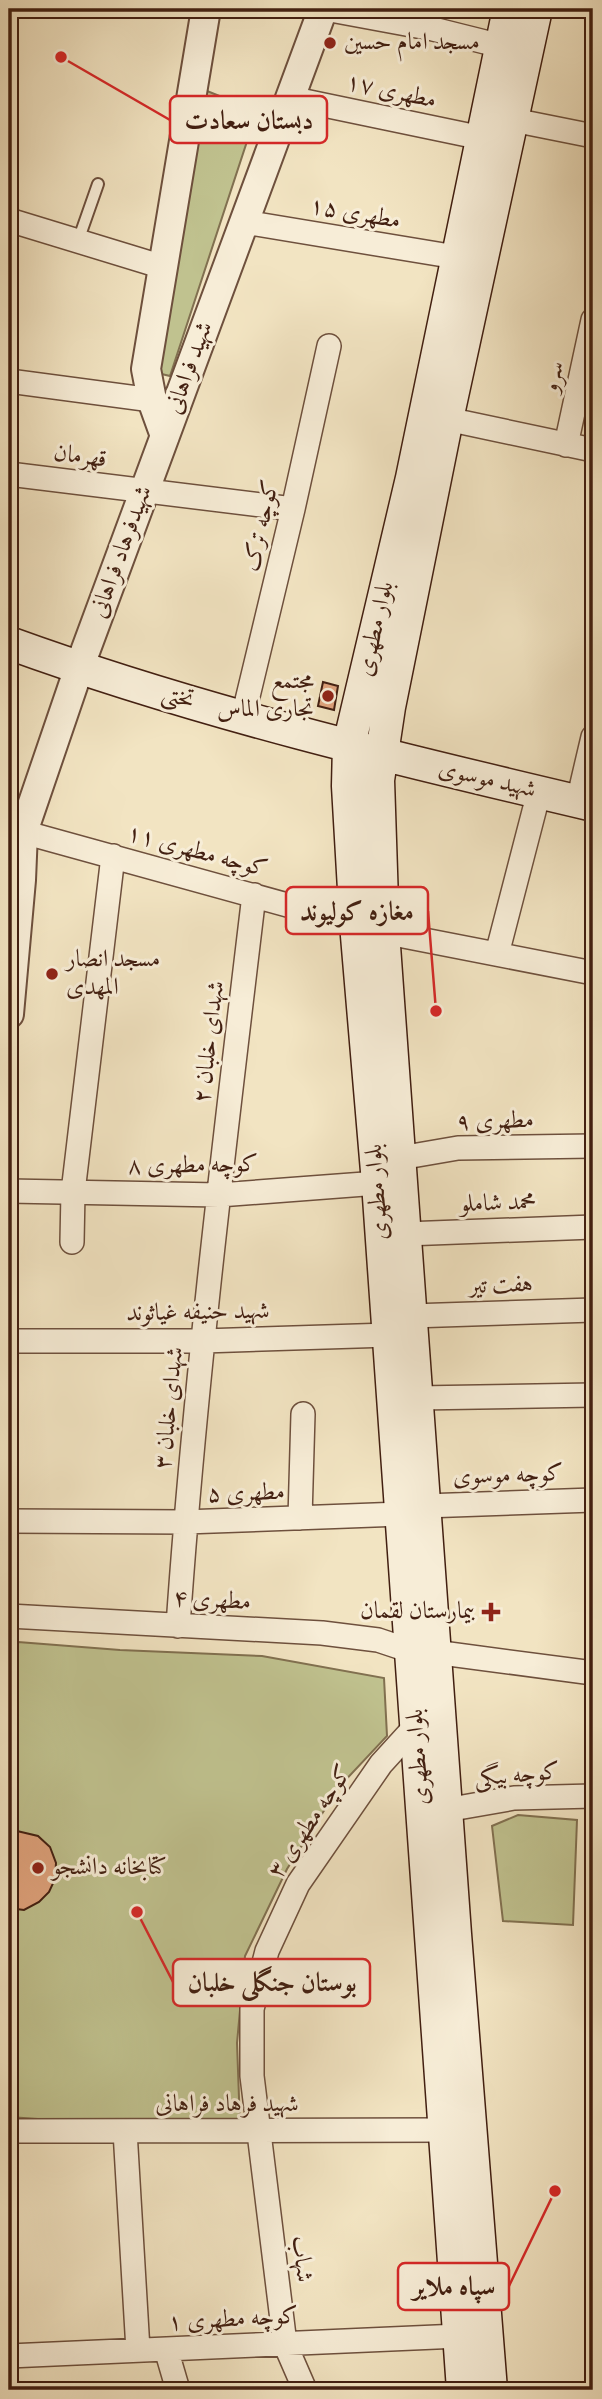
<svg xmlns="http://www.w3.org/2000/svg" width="602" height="2399" font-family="'Sorts Mill Goudy',Amiri,serif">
  <rect width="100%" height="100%" fill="#f2e4c2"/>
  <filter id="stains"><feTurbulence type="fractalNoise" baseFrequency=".00286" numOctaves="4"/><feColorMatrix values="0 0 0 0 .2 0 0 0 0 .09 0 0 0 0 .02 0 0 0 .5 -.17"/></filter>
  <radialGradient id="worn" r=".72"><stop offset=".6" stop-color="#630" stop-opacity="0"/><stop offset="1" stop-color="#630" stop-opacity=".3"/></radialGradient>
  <path fill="#c0c28f" stroke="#817050" stroke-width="2" d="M202 89 257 111 170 376 153 372Z
    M18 1642 120 1650 262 1656 384 1678 387 1736 339 1787 287 1869 245 1956 237 2043 240 2125 110 2124 9 2117V1652Z
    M518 1815 577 1820 573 1925 503 1921 492 1826Z"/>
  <path fill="#e1a47e" stroke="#421f11" stroke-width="2" d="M323 682 338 686 334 710 318 706Z
    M589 1818 593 1819V1928H587Z
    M17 1831 38 1836 50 1847 56 1863 55 1879 49 1892 39 1902 24 1910 9 1908V1833Z"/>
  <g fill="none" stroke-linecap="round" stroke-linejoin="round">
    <defs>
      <path id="service" d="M78 241 98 184"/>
      <path id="minor" d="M325 9 433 29 501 46
        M290 98 482 138
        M513 120 593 136
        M9 220 163 267
        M244 222 456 257
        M9 381 152 400
        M447 419 593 450
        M566 445 593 320
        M9 474 293 509
        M243 717 293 509 329 346
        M578 801 593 737
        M23 832 356 924
        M383 932 593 973
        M497 954 539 792
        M400 1158 458 1148 593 1146
        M9 1191 219 1195 378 1183
        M405 1234 593 1227
        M72 1242 73 1192 113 856
        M411 1316 593 1310
        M9 1341H203L389 1335
        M417 1398 593 1395
        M424 1506 593 1500
        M300 1518 303 1414
        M9 1521 185 1522 401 1514
        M9 1616 322 1633 378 1640 411 1651
        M178 1626C195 1381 225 1138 254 895
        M434 1652 593 1673
        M446 1810 514 1798 593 1796
        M9 2131 445 2130
        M125 2131 138 2350
        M166 2349 178 2390
        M9 2356 459 2336
        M305 2390 285 2344 252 2076V2009L267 1951 298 1884 381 1764 412 1730 416 1717"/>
      <path id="tertiary" d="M165 436 152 400 146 369 206 9
        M9 1014 21 880 23 832 79 668 323 9"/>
      <path id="secondary" d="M9 643C199 712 397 759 593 805
        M463 2390 378 1183 356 924 348 786 349 745 412 478 509 9
        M491 2390 455 1934 383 932 378 780 389 707 447 419 536 9"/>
    </defs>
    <use href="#service" stroke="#6e503d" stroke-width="14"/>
    <use href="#minor" stroke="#6e503d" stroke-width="26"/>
    <use href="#tertiary" stroke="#6e503d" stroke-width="32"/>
    <use href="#secondary" stroke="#421f11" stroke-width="35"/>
    <use href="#service" stroke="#f7edd7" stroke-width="10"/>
    <use href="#minor" stroke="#f7edd7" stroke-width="23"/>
    <use href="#tertiary" stroke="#f7edd7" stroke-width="28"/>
    <use href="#secondary" stroke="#f7edd7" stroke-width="32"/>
  </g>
  <g fill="#8f2418" stroke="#f7edd7" stroke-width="2.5">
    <circle cx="330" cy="43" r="7"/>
    <circle cx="328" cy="696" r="7"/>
    <circle cx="52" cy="974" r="7"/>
    <path d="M487.5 1601.5h7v7h7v7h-7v7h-7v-7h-7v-7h7z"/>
    <circle cx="38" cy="1868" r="7"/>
  </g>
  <g text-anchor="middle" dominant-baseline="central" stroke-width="6" stroke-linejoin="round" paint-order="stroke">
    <g font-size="24" fill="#421f11" stroke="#f7edd7" text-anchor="start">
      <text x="344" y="43">مسجد امام حسین</text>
      <text x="314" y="682" text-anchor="end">مجتمع<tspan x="314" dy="28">تجاری الماس</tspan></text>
      <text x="66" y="960">مسجد انصار<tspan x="66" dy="28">المهدی</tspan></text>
      <text x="475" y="1612" text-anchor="end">بیمارستان لقمان</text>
      <text x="52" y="1868">کتابخانه دانشجو</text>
    </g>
    <g font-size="24" fill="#421f11" stroke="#f7edd7">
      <text transform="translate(391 92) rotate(12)">مطهری ۱۷</text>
      <text transform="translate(355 214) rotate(10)">مطهری ۱۵</text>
      <text transform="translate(190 368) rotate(-70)">شهید فراهانی</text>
      <text transform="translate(554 377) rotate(-78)">سرو</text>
      <text transform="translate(80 457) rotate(8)">قهرمان</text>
      <text transform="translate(262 526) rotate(-77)">کوچه ترک</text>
      <text transform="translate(122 552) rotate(-70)">شهیدفرهاد فراهانی</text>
      <text transform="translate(376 629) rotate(-77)">بلوار مطهری</text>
      <text transform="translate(178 698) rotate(16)">تختی</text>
      <text transform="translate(487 780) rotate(13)">شهید موسوی</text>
      <text transform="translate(197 852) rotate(15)">کوچه مطهری ۱۱</text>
      <text transform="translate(210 1042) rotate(-83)">شهدای خلبان ۲</text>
      <text transform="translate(495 1122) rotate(-2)">مطهری ۹</text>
      <text transform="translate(193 1166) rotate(-1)">کوچه مطهری ۸</text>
      <text transform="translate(378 1192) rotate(-94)">بلوار مطهری</text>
      <text transform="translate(498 1204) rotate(-2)">محمد شاملو</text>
      <text transform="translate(501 1286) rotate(-2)">هفت تیر</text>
      <text transform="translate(198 1313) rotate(-1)">شهید حنیفه غیاثوند</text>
      <text transform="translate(170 1408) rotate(-84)">شهدای خلبان ۳</text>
      <text transform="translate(508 1476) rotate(-2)">کوچه موسوی</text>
      <text transform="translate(246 1494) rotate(-2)">مطهری ۵</text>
      <text transform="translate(212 1601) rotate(3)">مطهری ۴</text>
      <text transform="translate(419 1757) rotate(-94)">بلوار مطهری</text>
      <text transform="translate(517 1776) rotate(-5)">کوچه بیگی</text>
      <text transform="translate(311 1822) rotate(-56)">کوچه مطهری ۳</text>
      <text x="227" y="2105">شهید فرهاد فراهانی</text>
      <text transform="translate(301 2259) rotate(83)">شهاب</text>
      <text transform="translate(233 2320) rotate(-3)">کوچه مطهری ۱</text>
    </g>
  </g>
  <path fill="none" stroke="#d62828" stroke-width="2.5" d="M61 57L170 120M436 1011L428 911M137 1912L173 1982M555 2191L509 2286"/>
  <g fill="#d62828" stroke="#f7edd7" stroke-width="2.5">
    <circle cx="61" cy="57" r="7"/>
    <circle cx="436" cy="1011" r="7"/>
    <circle cx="137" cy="1912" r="7"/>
    <circle cx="555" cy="2191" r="7"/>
  </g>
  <g fill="#f7edd7" stroke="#d62828" stroke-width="2.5">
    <rect x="170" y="96" width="157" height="47" rx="7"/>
    <rect x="286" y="887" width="142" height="47" rx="7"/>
    <rect x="173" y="1959" width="197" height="47" rx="7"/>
    <rect x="398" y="2263" width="111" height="47" rx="7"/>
  </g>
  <g font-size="26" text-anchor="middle" font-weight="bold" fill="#421f11">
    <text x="249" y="129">دبستان سعادت</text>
    <text x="357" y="920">مغازه کولیوند</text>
    <text x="272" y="1991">بوستان جنگلی خلبان</text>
    <text x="454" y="2295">سپاه ملایر</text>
  </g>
  <rect width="602" height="2399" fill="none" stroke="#f2e4c2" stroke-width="35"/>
  <rect x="10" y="10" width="581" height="2378" fill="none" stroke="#421f11" stroke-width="3.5"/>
  <rect x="18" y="18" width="567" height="2364" fill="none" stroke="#421f11" stroke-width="2"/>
  <rect width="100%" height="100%" filter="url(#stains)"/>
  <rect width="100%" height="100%" fill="url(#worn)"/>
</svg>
